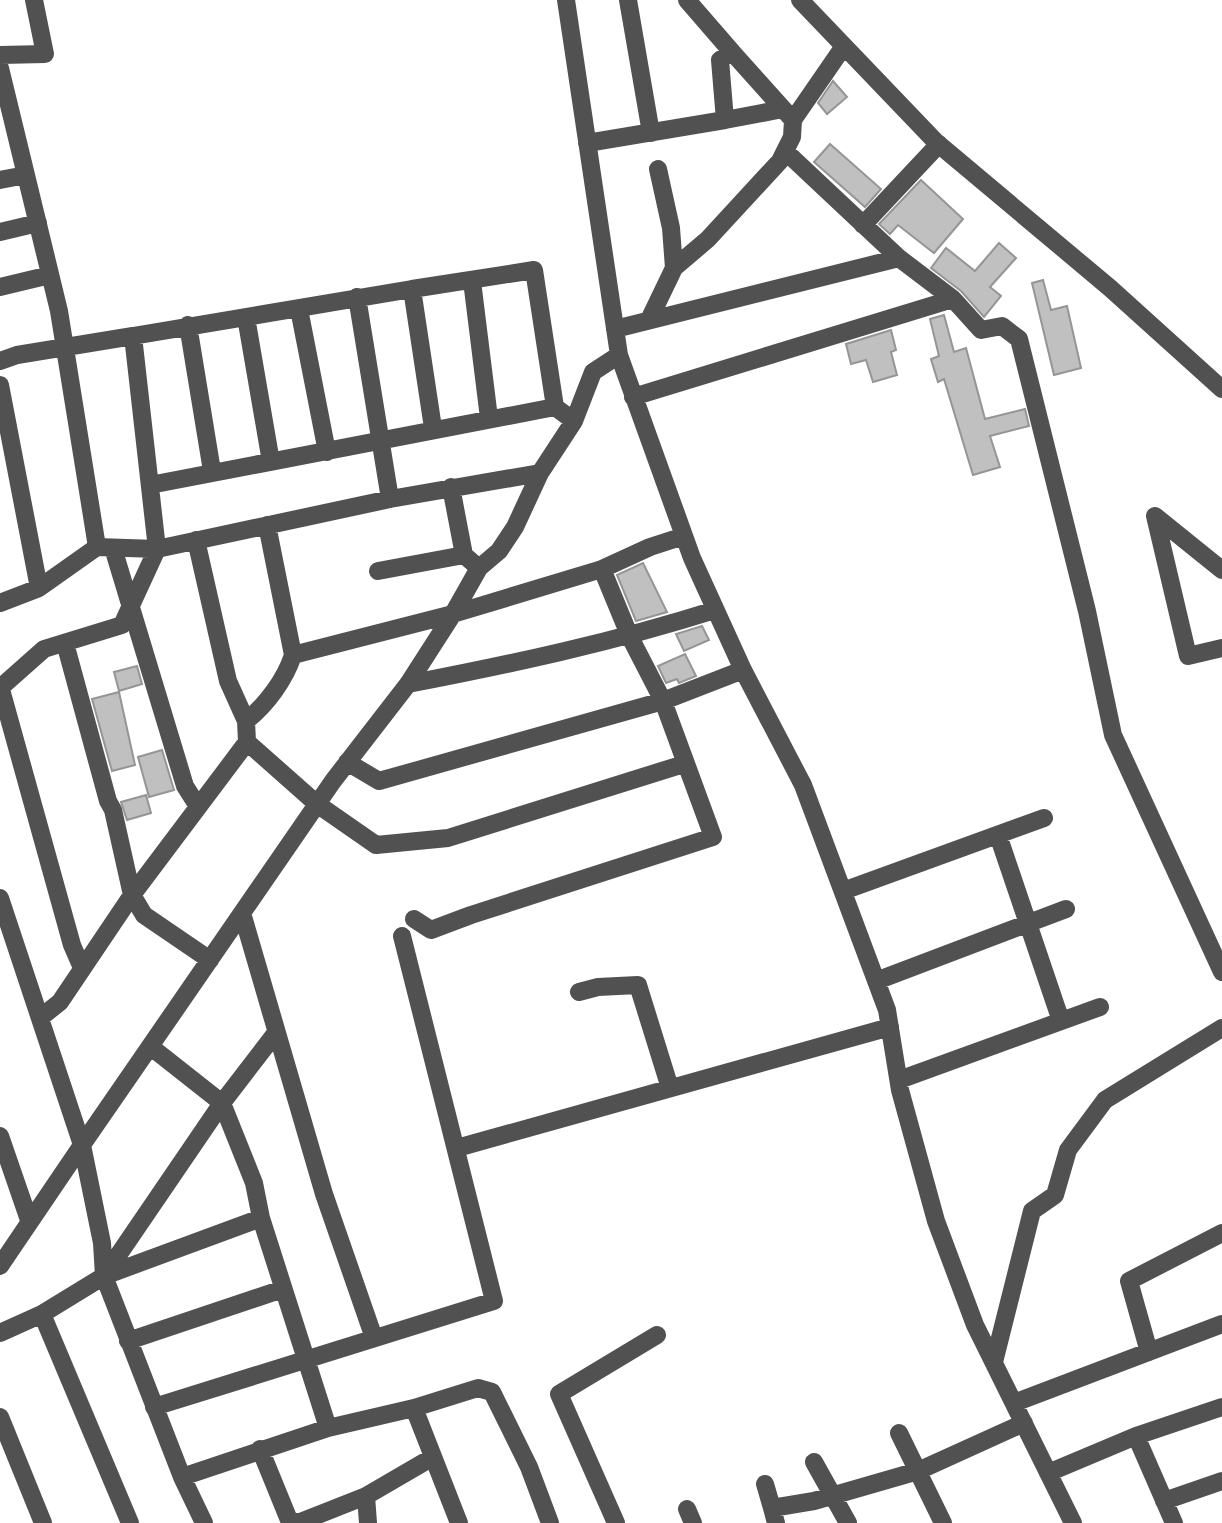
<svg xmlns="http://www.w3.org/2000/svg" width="1222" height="1523" font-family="Signika,sans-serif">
  <rect width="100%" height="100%" fill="#fff"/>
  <path fill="#c0c0c0" stroke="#959595" stroke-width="2" d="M833 81 847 97 827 114 818 103Z
    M830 144 881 189 865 207 814 162Z
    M921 180 963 219 934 253 898 225 890 234 879 224Z
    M999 243 1016 258 990 287 1001 296 984 317 961 291 931 268 946 248 975 271Z
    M1043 280 1051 310 1067 306 1081 368 1054 375 1032 283Z
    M944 315 954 352 966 348 985 419 1025 409 1029 426 990 436 1000 467 973 475 944 379 938 382 931 359 939 356 930 319Z
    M891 330 896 350 891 352 897 375 873 382 866 360 851 364 846 344Z
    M643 563 667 612 636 621 617 575Z
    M702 626 709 640 684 651 676 634Z
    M685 654 696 676 679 683 677 679 666 683 658 666Z
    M137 666 142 684 119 691 114 672Z
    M119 692 135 765 112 771 92 699Z
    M162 750 174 790 149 797 138 757Z
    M146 795 151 813 127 820 121 802Z"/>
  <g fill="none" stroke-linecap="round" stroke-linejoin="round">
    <path stroke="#515151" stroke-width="18" d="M566 0 619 355 692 558 743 670 803 785 887 1010 900 1090 936 1221 975 1325 1073 1523
      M628 0 651 133
      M800 0 936 142 1110 288 1222 389
      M0 55 45 54 34 0
      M0 68 59 311 97 547 157 549 122 625 44 649 0 688
      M725 120 783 109
      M793 120 844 46
      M587 143 725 120 720 60 732 52 687 0
      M785 151 899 258
      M658 169 671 228 674 268
      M0 180 26 175
      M863 225 939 144
      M0 232 38 223
      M472 281 489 418
      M0 287 50 275
      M412 289 534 270 555 407
      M357 297 390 499
      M953 299 981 330 1002 326 1019 339 1087 611 1113 735 1222 972
      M299 309 327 452
      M246 317 271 462
      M649 320 674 268 708 239 780 161 792 137 793 120 732 52
      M188 325 212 471
      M615 329 899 258 953 299 633 397
      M0 361 17 355 133 336
      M0 385 39 588
      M433 428 412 289 133 336 157 549 390 499 540 473
      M150 485 555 407 574 421
      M451 487 464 555 479 568
      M196 540 228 681 246 721 247 742 317 804 376 845 448 838 684 764
      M113 548 185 786 197 805
      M1222 570 1155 516 1188 656 1222 648
      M378 571 464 555
      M0 603 39 588 97 547
      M65 643 108 801 113 810 132 895 144 915 210 960
      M293 655 453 614 479 568 499 551 515 527 540 473 574 421 593 372 619 355
      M408 684C512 664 614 642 715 610
      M0 686 72 945 82 968
      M246 721C266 705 285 680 293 655L267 525
      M347 762 379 781 663 701 743 670
      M998 835 1061 1021
      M843 891 1044 818
      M0 898 82 1145 0 1266
      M242 913 324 1194 374 1338
      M414 919 431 930 471 915 713 837 663 701 630 637 602 569
      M876 981 1066 909
      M579 992 598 987 638 985 670 1088
      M40 1018 60 1002 132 895 247 742
      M151 1047 222 1103 254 1183 261 1218 328 1428
      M899 1080 1100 1007
      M0 1136 29 1220
      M457 1148 890 1027
      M104 1276 102 1243 82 1145 333 781 408 684 453 614 602 569 650 547 684 536
      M104 1276 222 1103 275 1034
      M104 1276 261 1218
      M42 1314 130 1523
      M0 1333 42 1314 104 1276 182 1477 204 1523
      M128 1341 283 1289
      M1149 1352 1129 1281 1222 1233
      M994 1362 1032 1211 1055 1195 1068 1150 1105 1100 1222 1028
      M1014 1403 1222 1324
      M154 1407 494 1301 402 936
      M414 1408 459 1523
      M0 1417 43 1523
      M899 1433 943 1523
      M1136 1436 1222 1407
      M260 1449 289 1520 300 1522 366 1496
      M814 1462 848 1523
      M1048 1473 1136 1436 1174 1523
      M182 1477 328 1428 414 1408 478 1388 492 1392 529 1467 550 1523
      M765 1484 772 1508
      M1164 1501 1222 1481
      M687 1509 693 1523
      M368 1523 366 1496 433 1457
      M616 1523 559 1394 657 1335
      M776 1523 772 1508 814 1501 918 1471 1024 1423"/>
  </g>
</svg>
